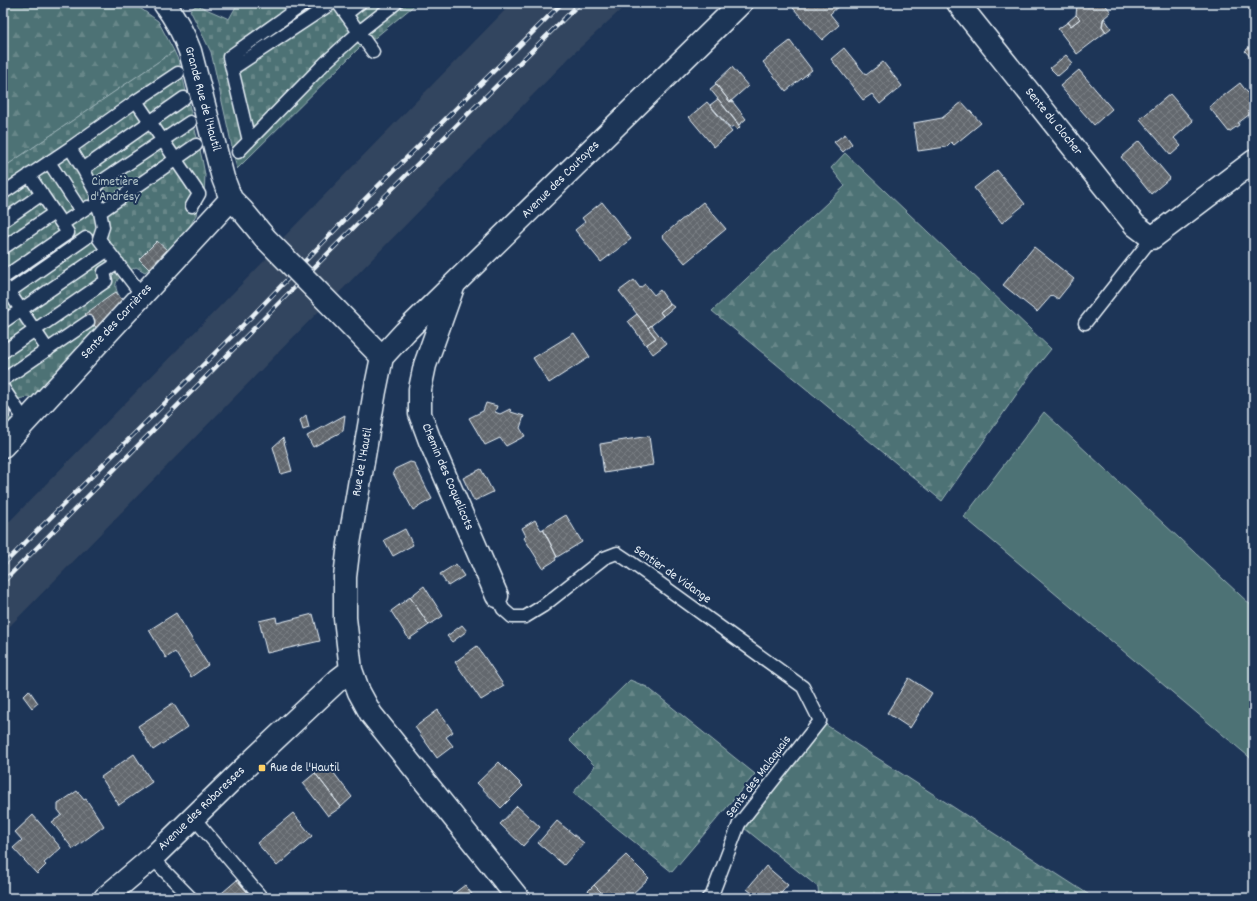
<svg xmlns="http://www.w3.org/2000/svg" width="1257" height="901" font-family="Dekko,sans-serif">
  <defs>
    <pattern id="forest-firs" width="22" height="20" patternUnits="userSpaceOnUse"><rect width="22" height="20" fill="#4d7274"/><path d="M5 1l3.5 6h-7zM16 11l3.5 6h-7z" fill="#678789"/></pattern>
    <pattern id="cemetery-stones" width="16" height="16" patternUnits="userSpaceOnUse"><rect width="16" height="16" fill="#4d7274"/><path d="M2 7V4a2 2 0 0 1 4 0v3zM10 15v-3a2 2 0 0 1 4 0v3z" fill="#678789"/></pattern>
    <pattern id="building-cross-hatch" width="8" height="8" patternUnits="userSpaceOnUse"><rect width="8" height="8" fill="#63686e"/><path d="M0 0l8 8M0 8l8-8" fill="none" stroke="#797e83"/></pattern>
  </defs>
  <rect width="100%" height="100%" fill="#1d3557"/>
  <filter id="ink" filterUnits="userSpaceOnUse"><feTurbulence type="fractalNoise" baseFrequency=".025" numOctaves="2"/><feDisplacementMap in="SourceGraphic" scale="8" xChannelSelector="R" yChannelSelector="G"/><feConvolveMatrix kernelMatrix="1 2 1 2 8 2 1 2 1" color-interpolation-filters="sRGB"/></filter>
  <g filter="url(#ink)">
    <path fill="#32445e" d="M512 3H628L569 58 332 300 278 243Z
      M268 257 322 308 3 633V528Z"/>
    <path fill="#4d7274" stroke="#9ab2b6" d="M1044 412 1254 608V761L964 517Z"/>
    <path fill="url(#forest-firs)" stroke="#9ab2b6" d="M3 3H133L158 21 174 51 3 168Z
      M845 153 1051 349 1030 375 942 501 712 311 845 186 831 168Z
      M630 680 647 687 755 774 672 872 573 793 595 766 569 740Z
      M820 721 1094 898H819L818 887 739 824Z"/>
    <path fill="url(#cemetery-stones)" stroke="#9ab2b6" d="M238 3H417L371 41 365 42 237 169 211 52 190 10 197 5 229 19Z
      M174 51 179 62 202 159 205 175 204 195 196 215 186 233 149 269 145 272 136 267C120 276 108 281 122 300L35 399 29 397 17 399 9 412 11 424 3 432V168Z"/>
    <path fill="url(#building-cross-hatch)" stroke="#e8f1f8" d="M799 3H842L830 14 839 25 822 40 793 8Z
      M1080 3H1091L1093 5 1095 3H1104L1111 12 1103 19 1102 26 1106 32 1077 54 1058 29 1068 22 1071 26 1080 19 1076 15 1077 5Z
      M1076 15 1080 19 1071 26 1068 22Z
      M1104 18 1111 28 1106 32 1102 26Z
      M790 41 812 70 786 91 763 62Z
      M1254 43V61L1245 51Z
      M844 48 866 75 883 62 902 86 880 104 872 94 863 100 831 59Z
      M1066 55 1073 63 1058 76 1050 68Z
      M732 67 748 86 730 102 715 83Z
      M1079 70 1112 109 1094 125 1060 86Z
      M1240 83 1254 101V111L1238 123 1239 125 1229 132 1209 107Z
      M716 84 730 102 732 101 746 119 739 125 710 89Z
      M1170 94 1193 121 1174 138 1181 146 1171 155 1140 119Z
      M718 99 740 127 737 130 733 126 730 128 710 105Z
      M707 102 732 132 714 147 689 117Z
      M962 102 981 123 954 145 951 142 946 147 918 151 914 123 942 118Z
      M845 134 852 144 843 152 834 142Z
      M1139 141 1170 178 1151 194 1121 157Z
      M997 170 1025 204 1002 223 974 188Z
      M602 202 631 239 601 262 575 230 585 222 582 218Z
      M703 202 726 229 685 263 662 236Z
      M157 241 167 250 149 269 139 259Z
      M1034 247 1074 279 1058 299 1052 295 1037 312 1003 285Z
      M634 280 640 288 645 284 654 295 660 290 670 304 660 312 663 316 648 328 619 291Z
      M116 292 122 300V309L99 331 85 314Z
      M670 304 674 307 663 316 660 312Z
      M637 314 656 338 646 345 628 321Z
      M651 325 666 344 653 354 646 345 656 338 648 328Z
      M574 333 590 357 549 383 533 358Z
      M486 403 497 406 495 412 500 414 510 409 511 412 524 416 520 428 525 436 506 446 500 438 485 445 469 418 483 411Z
      M306 415 309 428 303 430 300 420Z
      M345 415 343 431 313 447 307 436Z
      M649 436 653 465 604 473 600 444Z
      M283 438 292 471 281 474 273 447Z
      M410 462 414 463 432 499 413 510 393 473 395 469Z
      M481 469 493 492 474 501 463 478Z
      M566 515 582 542 557 557 543 529Z
      M535 520 541 530 543 529 557 557 555 558 556 560 543 568 524 538 526 536 522 528Z
      M405 529 413 545 393 556 384 540Z
      M456 564 464 576 448 586 440 574Z
      M424 586 443 616 429 625 410 597Z
      M410 597 429 625 409 639 391 611Z
      M176 613 208 665 191 677 175 652 166 658 149 630Z
      M313 614 320 641 267 653 259 621 276 617 277 623Z
      M462 625 467 631 452 642 447 636Z
      M477 646 504 686 481 700 455 662Z
      M909 678 932 693 910 728 887 713Z
      M29 690 38 703 32 708 23 696Z
      M173 703 188 727 153 750 138 726Z
      M438 710 453 732 446 737 453 746 437 758 415 727Z
      M134 754 152 782 119 805 101 777Z
      M499 762 523 786 501 808 477 783Z
      M327 764 352 797 341 807 315 773Z
      M315 773 341 807 328 816 303 783Z
      M77 791 84 800 86 799 104 826 73 849 52 822 62 815 58 810V804Z
      M517 806 540 827 523 846 500 824Z
      M293 813 312 836 277 866 257 843Z
      M33 815 61 848 44 863 46 865 37 874 13 848 22 840 15 832Z
      M557 821 584 843 564 865 538 843Z
      M626 855 649 878 628 898H607L594 885Z
      M766 866 788 885 777 898H758L747 889Z
      M237 880 252 898H216Z
      M465 885 475 898H448Z
      M594 885 607 898H581Z"/>
    <g fill="none" stroke-linecap="round" stroke-linejoin="round">
      <defs>
        <path id="service" d="M338 3 373 52
          M346 14 360 3
          M232 69 229 57 305 3
          M178 73 136 101 199 194 192 206
          M249 141 232 69 332 3
          M238 152 326 62 359 32 396 3
          M49 162 81 211
          M83 169 70 148 136 101
          M93 187 190 122
          M3 193 70 148
          M100 212 96 202 97 195 83 169 184 98
          M3 221 42 194
          M62 224 88 207
          M3 248 54 213
          M3 278 68 233 29 175
          M5 286 48 350
          M142 295 99 239 103 227 100 212 196 145
          M3 296 86 238
          M3 322 108 250
          M1085 323 1152 238
          M3 352 106 281 104 272 118 263
          M3 380 88 322
          M3 388 26 422
          M3 412V414
          M497 596 503 609 512 617H525L543 606 604 558 617 553 629 561 803 687 820 721 739 824 712 895 708 898
          M193 817 262 898
          M152 858 191 898"/>
        <path id="minor" d="M164 3C176 19 183 32 190 51L223 178 231 199 242 210 265 238
          M958 3 1135 225 1152 238 1254 161
          M453 287 425 365 420 389V414L430 441 497 596
          M337 311 382 357
          M3 446 231 199"/>
        <path id="tertiary" d="M105 898 152 858 239 773 338 680 351 670
          M518 898 371 714 359 692 351 670 345 618V577L349 544 375 391 382 357 405 332 741 3"/>
      </defs>
      <use href="#service" stroke="#e8f1f8" stroke-width="15"/>
      <use href="#minor" stroke="#e8f1f8" stroke-width="25"/>
      <use href="#tertiary" stroke="#e8f1f8" stroke-width="25"/>
      <use href="#service" stroke="#1d3557" stroke-width="12"/>
      <use href="#minor" stroke="#1d3557" stroke-width="22"/>
      <use href="#tertiary" stroke="#1d3557" stroke-width="22"/>
      <defs>
        <path id="rail" d="M3 565 253 315 363 201 562 3
          M3 582 372 209 580 3"/>
      </defs>
      <use href="#rail" stroke="#e8f1f8" stroke-width="4.5"/>
      <use href="#rail" stroke="#1d3557" stroke-width="3" stroke-dasharray="9" stroke-linecap="butt"/>
      <defs>
        <path id="minor-bridge" d="M265 238 337 311"/>
      </defs>
      <use href="#minor-bridge" stroke="#e8f1f8" stroke-width="25" stroke-linecap="butt"/>
      <use href="#minor-bridge" stroke="#1d3557" stroke-width="22"/>
    </g>
  </g>
  <rect fill="#ffd166" stroke="#1d3557" stroke-width="1.5" x="258" y="764" width="8" height="8" rx="2"/>
  <g text-anchor="middle" dominant-baseline="central" stroke-width="4" stroke-linejoin="round" paint-order="stroke">
    <g font-size="13" fill="#e8f1f8" stroke="#1d3557">
      <text transform="translate(202 99) rotate(75)">Grande Rue de l'Hautil</text>
      <text transform="translate(1053 122) rotate(51)">Sente du Clocher</text>
      <text transform="translate(561 180) rotate(-45)">Avenue des Coutayes</text>
      <text transform="translate(117 322) rotate(-47)">Sente des Carrières</text>
      <text transform="translate(363 462) rotate(-80)">Rue de l'Hautil</text>
      <text transform="translate(447 477) rotate(67)">Chemin des Coquelicots</text>
      <text transform="translate(672 575) rotate(35)">Sentier de Vidange</text>
      <text transform="translate(759 777) rotate(-53)">Sente des Malaquais</text>
      <text transform="translate(202 809) rotate(-44)">Avenue des Robaresses</text>
    </g>
    <g font-size="13" fill="#b2c5ca" stroke="#1d3557">
      <text x="115" y="182">Cimetière<tspan x="115" dy="15">d'Andrésy</tspan></text>
    </g>
    <g font-size="13" fill="#e8f1f8" stroke="#1d3557" text-anchor="start">
      <text x="270" y="768">Rue de l'Hautil</text>
    </g>
  </g>
  <rect width="1257" height="901" fill="none" stroke="#1d3557" stroke-width="16"/>
  <rect x="8" y="8" width="1241" height="885" fill="none" stroke="#e8f1f8" stroke-width="1.5" filter="url(#ink)"/>
</svg>
